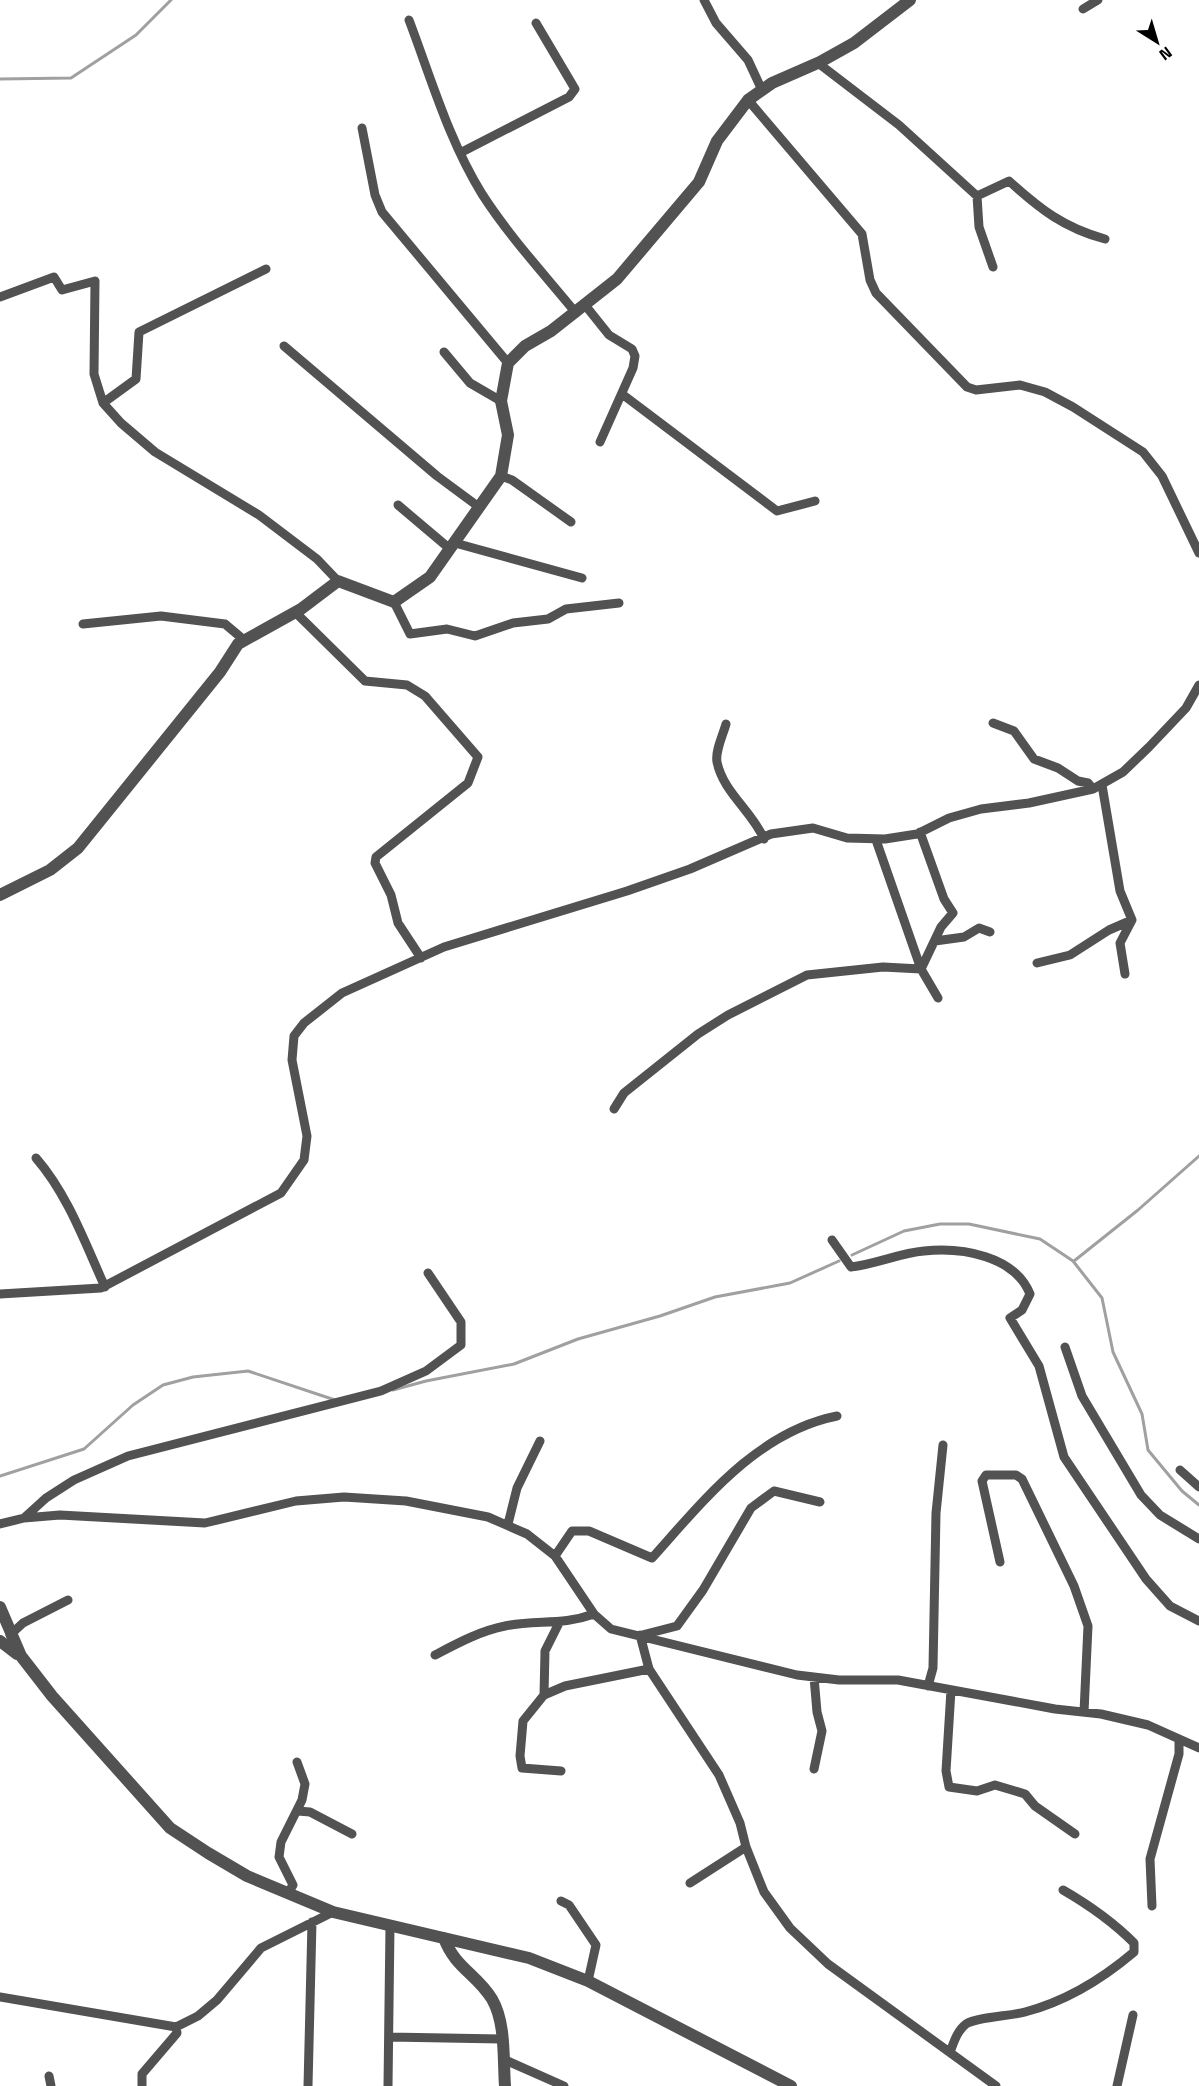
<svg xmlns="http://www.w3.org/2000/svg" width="1199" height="2086" font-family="'Titillium Web',sans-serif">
  <rect width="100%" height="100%" fill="#fff"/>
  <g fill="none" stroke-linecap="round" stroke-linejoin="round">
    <path stroke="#a0a0a0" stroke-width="3" d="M0 79 71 78 136 35 171 0
      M852 1255 904 1231 940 1224H969L1040 1239 1073 1261 1102 1298 1113 1352 1142 1414 1148 1450 1182 1491 1199 1505
      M1074 1261 1138 1210 1199 1156
      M393 1390 426 1381 514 1364 578 1339 660 1316 715 1297 790 1283 839 1261
      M0 1476 84 1449 133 1405 163 1385 193 1377 248 1371 335 1400"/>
    <path stroke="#525252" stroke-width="9" d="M704 0 716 23 748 60 762 90
      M1083 9 1098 0
      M409 20C431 78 449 141 482 194 509 236 544 274 576 313
      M818 63 899 125 977 196 1009 181C1040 209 1064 228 1105 239
      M748 100 862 234 870 280 876 293 967 387 976 390 1020 385 1045 392 1073 407 1143 452 1162 476 1199 553
      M362 128 375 195 382 212 508 363
      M460 153 569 97 575 89 536 23
      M977 196 979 227 993 267
      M0 297 54 277 62 290 95 281 94 374 103 403 121 423 155 452 259 515 317 559 338 581
      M585 305 609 335 632 349 635 356 633 368 600 442
      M284 346 437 476 479 507
      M444 352 470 383 501 401
      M622 394 777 511 815 501
      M103 403 136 379 139 332 266 269
      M501 476 512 480 571 522
      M398 505 450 549
      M455 543 582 578
      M394 602 410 634 447 629 475 636 513 623 548 619 566 609 619 603
      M295 612 365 681 407 685 425 696 478 757 468 783 376 857 375 863 391 895 398 923 421 958
      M83 624 161 616 225 624 244 640
      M993 723 1014 731 1034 759 1058 768 1078 781 1088 783 1093 789
      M726 724C723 735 715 751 717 762 723 792 752 811 764 839
      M920 832 944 899 953 913 941 927 921 969
      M876 840 921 969 938 998
      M935 941 964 937 979 928 990 932
      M1037 963 1070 955 1109 930 1132 920 1120 891 1102 785
      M1125 974 1120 943 1132 920
      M614 1109 624 1093 698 1034 728 1015 807 975 883 967 921 969
      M36 1158C68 1195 85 1243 105 1287
      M832 1240 851 1267C876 1264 900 1253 924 1251 962 1247 1015 1256 1030 1294L1022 1310 1010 1318 1039 1366 1064 1457 1146 1579 1170 1606 1199 1621
      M0 1294 101 1288 281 1193 304 1160 307 1136 292 1060 294 1036 304 1023 342 993 444 947 627 891 690 869 771 834 813 828 847 838 885 839 917 834 949 818 981 809 1029 803 1093 789 1123 772 1149 747 1186 708 1199 685
      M1065 1347 1082 1396 1141 1495 1160 1515 1199 1539
      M1180 1470 1199 1487
      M24 1518 46 1498 74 1480 128 1456 381 1391 426 1371 461 1345V1322L428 1273
      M0 1524 24 1518 60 1515 205 1523 296 1501 344 1497 406 1501 488 1517 527 1534 555 1556 594 1614 611 1629 797 1675 839 1680H898L1055 1709 1101 1714 1148 1725 1199 1748
      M508 1524 517 1488 540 1441
      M555 1556 572 1531H589L652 1558C704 1500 757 1432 837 1416
      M1000 1562 982 1481 986 1475H1016L1022 1479 1074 1586 1088 1626 1084 1712
      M559 1623 545 1651 544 1695 523 1721 520 1756 522 1768 561 1771
      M10 1635 23 1623 68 1600
      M640 1635 649 1669 719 1775 740 1823 746 1847 764 1892 790 1928 828 1964 996 2086
      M642 1635 677 1626 703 1590 751 1508 774 1491 820 1502
      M435 1655C458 1643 480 1631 505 1626 536 1619 561 1626 594 1614
      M814 1677 817 1712 822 1731 814 1769
      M928 1686 933 1668 936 1513 943 1445
      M951 1690 946 1771 949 1787 977 1791 995 1785 1025 1794 1035 1806 1075 1834
      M544 1695 565 1686 649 1669
      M298 1811 310 1812 352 1834
      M690 1883 746 1847
      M288 1893 293 1885 279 1857 281 1842 302 1800 305 1784 297 1762
      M561 1901 569 1905 596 1945 588 1981
      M1152 1906 1150 1859 1179 1754V1739
      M0 1997 176 2027 198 2016 217 2000 261 1948 333 1912
      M389 2037 501 2039
      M950 2052C954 2042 957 2031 966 2024 977 2017 1011 2016 1025 2012 1067 2001 1101 1980 1134 1952V1943C1113 1922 1089 1905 1063 1890
      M503 2059 564 2086
      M49 2076 51 2086
      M142 2086V2074L177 2033 176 2027
      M308 2086 312 1922
      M388 2086 390 1926
      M1117 2086 1133 2015"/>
    <path stroke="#525252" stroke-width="12" d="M0 895 50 870 78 848 220 672 238 644 301 609 338 581 394 602 430 577 501 476 508 435 501 401 508 363 525 346 551 331 617 279 699 182 717 141 748 100 772 83 820 62 854 43 910 0
      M0 1607 21 1656 52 1696 170 1828 208 1853 247 1876 333 1912 529 1958 588 1981 791 2086
      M0 1641 17 1654
      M444 1938C455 1968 477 1974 492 1999 506 2023 503 2059 505 2086"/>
  </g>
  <g transform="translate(1157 42) rotate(143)" stroke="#ffffff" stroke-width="4.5" paint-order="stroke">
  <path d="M0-4.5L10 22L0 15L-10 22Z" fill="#000000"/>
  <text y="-9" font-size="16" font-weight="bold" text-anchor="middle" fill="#000000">N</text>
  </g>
</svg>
